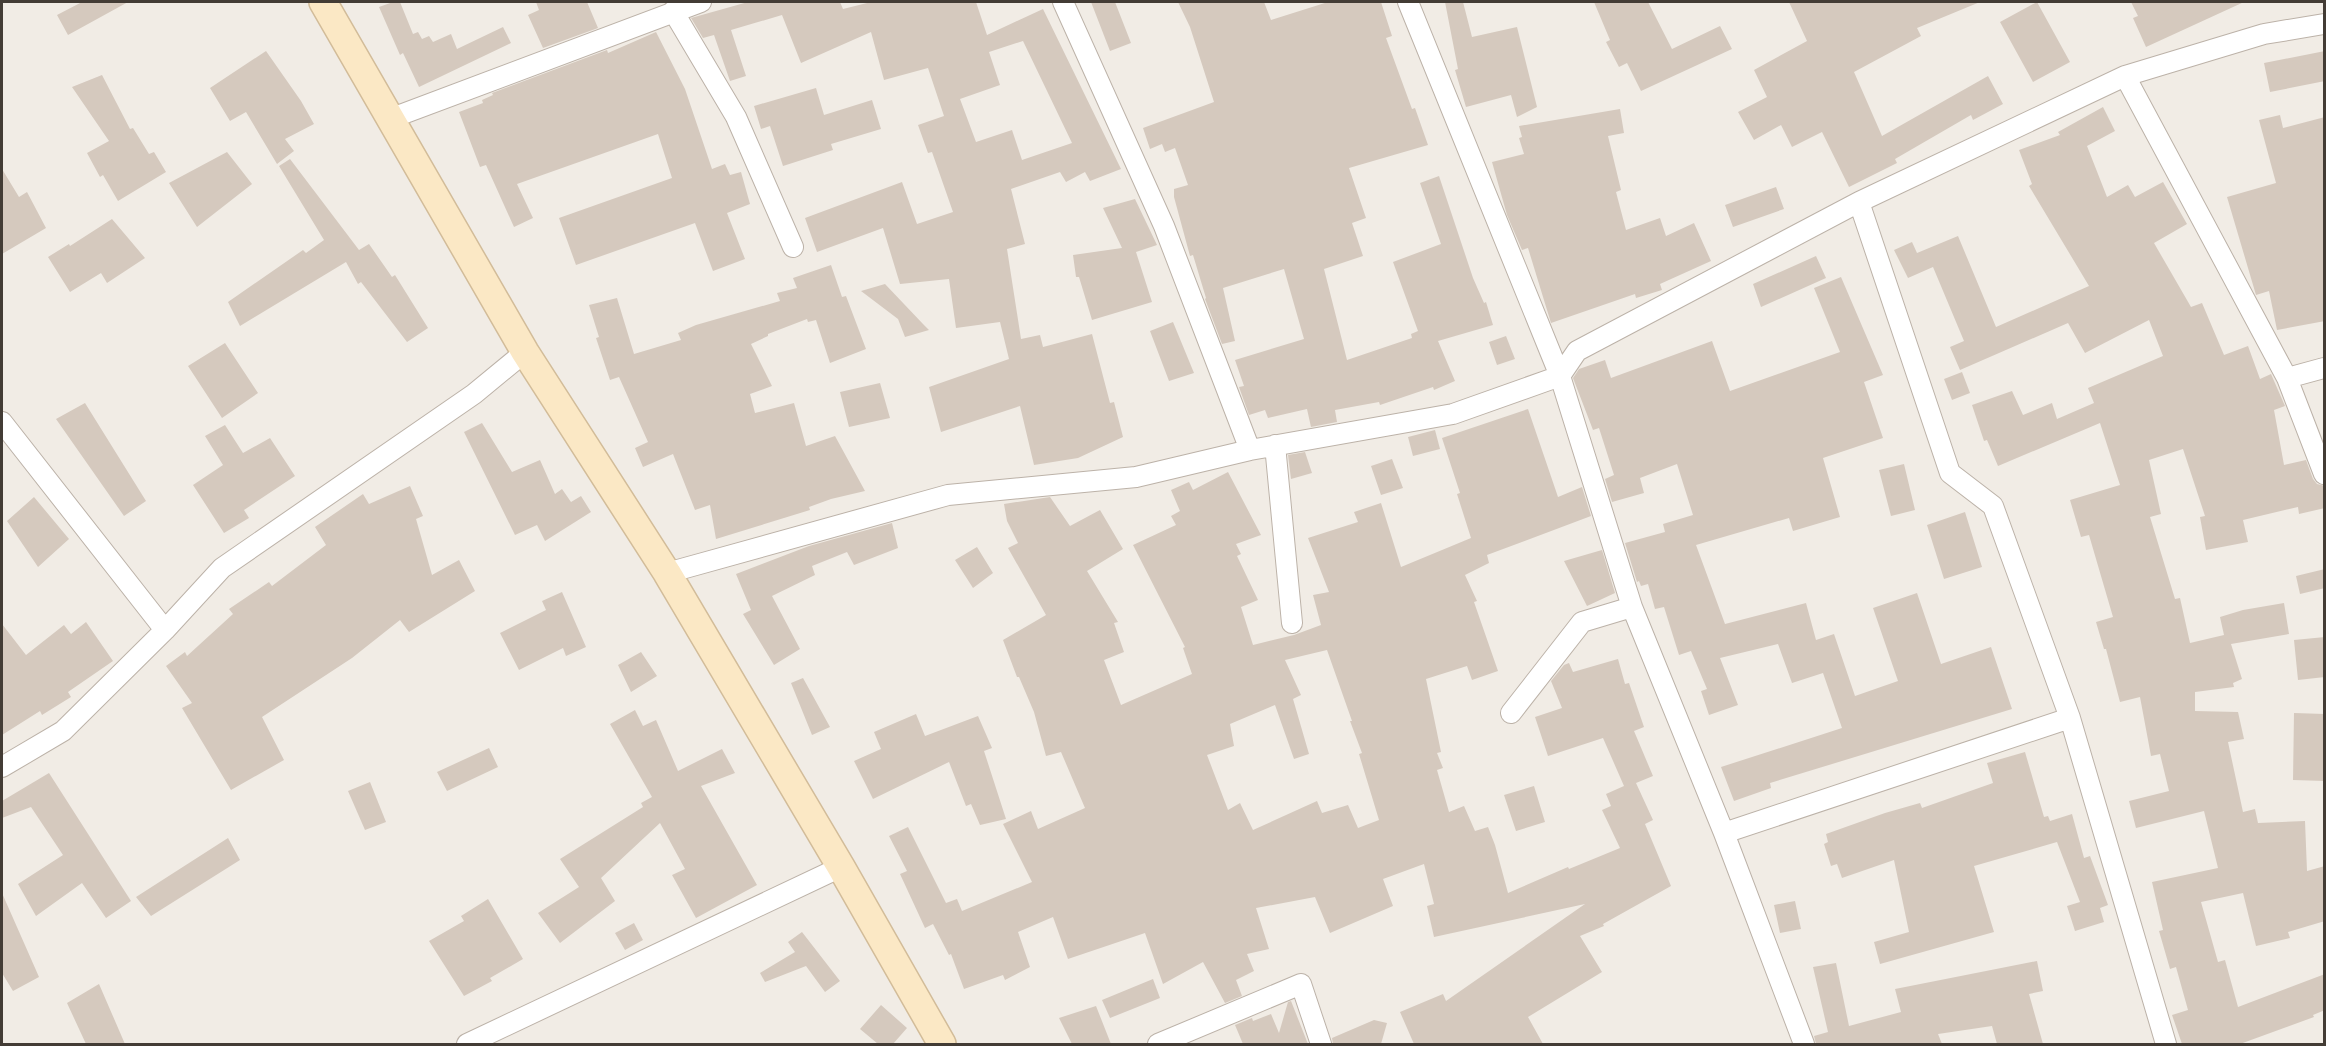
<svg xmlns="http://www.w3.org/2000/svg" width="2326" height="1046" font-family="Lato,sans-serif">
  <rect width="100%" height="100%" fill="#f1ece5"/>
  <path fill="#d5c9be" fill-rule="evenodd" d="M82 2H128L68 35 57 15Z
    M393 2H400L413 34 418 32 422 39 429 36 433 42 451 34 457 49 503 27 511 43 419 87 403 53 400 55 379 7Z
    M536 2H587L598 28 543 48 528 15 539 10Z
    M748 2H840L843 9 871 2H976L987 35 1043 9 1121 169 1090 181 1085 172 1066 182 1060 172 1011 189 1025 244 1007 249 1021 339 1040 335 1043 347 1092 334 1110 403 1114 402 1123 437 1078 458 1034 465 1020 406 941 432 929 387 1009 359 1000 322 956 328 949 279 900 284 883 228 817 252 805 218 902 182 917 224 953 212 932 152 928 153 918 125 944 116 928 68 884 80 871 32 801 63 782 15 731 30 746 76 730 81 714 35 703 38 691 18ZM1023 41 1072 143 1022 160 1012 130 976 142 960 99 1000 85 989 52Z
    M1091 2H1115L1131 43 1110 51Z
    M1178 2H1264L1271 20 1328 2H1381L1392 36 1386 38 1412 109 1415 108 1428 145 1349 168 1366 218 1352 223 1363 256 1324 269 1347 360 1412 338 1411 334 1418 331 1393 262 1441 244 1420 183 1439 176 1473 278 1484 303 1486 302 1493 325 1438 341 1455 381 1434 390 1433 387 1380 405 1379 402 1335 410 1337 422 1311 427 1307 409 1268 418 1265 410 1249 415 1239 387 1244 386 1235 360 1304 339 1284 269 1223 288 1235 341 1222 344 1205 299 1206 298 1193 255 1190 256 1174 197V189L1188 185 1175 148 1165 152 1162 144 1150 149 1143 128 1214 102 1190 27Z
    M1445 2H1463L1472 37 1517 27 1537 107 1517 117 1511 95 1466 107 1455 70 1458 69Z
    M1594 2H1648L1672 49 1720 26 1732 49 1641 91 1627 63 1619 67 1606 42 1610 40Z
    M1789 2H1980L1917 28 1921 36 1854 72 1882 136 1988 76 2003 104 1973 120 1971 115 1895 159 1897 163 1849 187 1822 132 1792 147 1781 125 1754 140 1738 112 1767 97 1754 70 1807 41Z
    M2037 2 2070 62 2033 82 2000 22Z
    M2131 2H2244L2146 47 2133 18 2138 16Z
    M656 32 685 89 712 169 725 164 730 175 741 172 750 204 727 213 745 259 713 271 695 223 576 265 559 218 672 178 658 134 517 184 533 218 514 227 486 165 480 167 459 112 483 103 482 100 493 95 492 93 607 50 608 53Z
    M266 51 301 101 314 124 285 139 294 151 277 164 246 112 230 121 210 88Z
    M2325 51V81L2270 92 2264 63Z
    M102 75 130 129 133 128 149 154 154 152 166 172 118 201 103 175 100 177 87 153 109 141 72 87Z
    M816 88 824 115 872 100 881 129 831 144 833 150 783 166 770 126 761 129 754 106Z
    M2103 107 2115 131 2087 146 2107 197 2128 185 2135 197 2163 182 2187 224 2154 243 2191 307 2202 303 2224 355 2248 346 2260 379 2271 374 2285 406 2274 410 2284 465 2306 460 2313 479 2317 484 2325 486V508L2299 514 2298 507 2243 520 2248 542 2206 550 2200 517 2205 516 2183 449 2149 460 2161 514 2150 517 2175 599 2180 598 2190 643 2224 635 2220 617 2243 610 2284 603 2289 634 2231 644 2242 679 2233 683 2234 687 2195 692V711L2238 712 2244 739 2228 742 2243 812 2255 809 2258 823 2305 821 2307 871 2325 866V921L2288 932 2290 938 2256 946 2243 893 2201 902 2218 962 2225 960 2238 1007 2325 974V1010L2313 1015 2314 1017 2240 1044H2182L2172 1015 2188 1010 2176 967 2170 969 2159 931 2163 930 2152 882 2218 868 2204 811 2136 828 2129 801 2169 791 2160 754 2151 756 2140 697 2120 702 2106 649H2104L2096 622 2113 617 2089 535 2081 537 2070 500 2120 485 2100 423 1998 466 1987 440 1984 441 1972 405 2012 391 2023 415 2052 403 2057 419 2094 403 2088 388 2163 356 2149 320 2085 353 2068 323 1960 370 1950 347 1964 341 1933 267 1908 278 1894 250 1912 242 1917 253 1958 236 1996 327 2089 286 2029 186 2032 184 2019 150 2060 135 2058 132Z
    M1620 109 1624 133 1608 136 1621 190 1616 192 1626 230 1660 218 1666 236 1694 223 1711 261 1660 284 1662 290 1636 298 1635 294 1551 323 1528 248 1522 250 1507 215 1492 162 1524 154 1519 138 1522 137 1519 126Z
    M2280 115 2283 128 2325 117V321L2277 330 2269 291 2256 295 2227 197 2276 183 2259 120Z
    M227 152 252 184 197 227 169 183Z
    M290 159 359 250 369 244 392 277 395 275 428 328 407 342 361 282 358 284 346 262 240 326 228 302 303 250 306 253 324 240 279 166Z
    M2 169 19 197 27 192 46 228 2 254Z
    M1776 187 1784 209 1733 227 1725 205Z
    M1135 199 1157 245 1136 252 1152 302 1092 320 1079 277H1076L1073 255 1122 248 1103 208Z
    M112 219 145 258 107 283 101 273 70 292 48 257 69 244 70 246Z
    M1816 256 1826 278 1761 307 1753 284Z
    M831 265 842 297 846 296 866 349 830 363 816 320 808 322 807 319 768 334V336L751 344 772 386 750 394 755 413 794 403 806 446 835 436 865 491 831 499 809 507 810 510 716 539 710 505 695 510 673 454 643 467 635 448 648 442 619 377 610 380 596 338 599 337 589 305 617 298 634 354 681 340 678 333 696 325 780 301 777 293 797 288 793 278Z
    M1841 277 1883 375 1864 382 1883 438 1823 458 1840 517 1793 531 1789 518 1696 545 1725 624 1806 603 1816 640 1834 634 1855 696 1898 681 1873 608 1917 593 1941 664 1991 647 2012 709 1770 783 1771 788 1734 801 1721 767 1842 728 1823 673 1792 683 1778 644 1720 658 1738 705 1709 715 1701 691 1707 689 1691 651 1679 655 1664 607 1655 609 1648 584 1641 586 1639 581 1637 582 1625 543 1665 532 1663 524 1693 515 1677 464 1640 478 1644 493 1612 502 1605 479 1614 475 1599 428 1593 430 1573 378 1579 369 1605 360 1611 378 1712 341 1730 391 1840 352 1814 288Z
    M885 284 923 324 929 330 905 337 898 319 861 291Z
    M1173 322 1194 373 1169 381 1150 331Z
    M1506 336 1515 359 1497 365 1489 342Z
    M225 343 258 393 222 418 188 366Z
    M1962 372 1970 393 1952 400 1944 379Z
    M880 383 890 418 849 427 840 392Z
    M85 403 146 501 124 516 56 419Z
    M1528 409 1558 497 1582 487 1591 516 1487 555 1489 563 1465 575 1477 601 1474 602 1498 671 1472 680 1467 666 1426 679 1441 752 1437 753 1443 768 1437 770 1449 812 1464 806 1475 831 1488 827 1495 845 1508 893 1568 867 1569 869 1620 848 1602 810 1611 806 1606 794 1624 786 1603 738 1548 756 1535 717 1562 708 1551 681 1564 665 1569 663 1573 672 1618 659 1625 684 1629 683 1644 727 1634 731 1653 776 1636 783 1653 820 1645 824 1671 886 1603 924 1604 926 1580 936 1602 972 1528 1017 1543 1044H1414L1400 1012 1443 994 1446 1001 1585 904 1434 937 1427 906 1434 904 1424 864 1383 879 1393 906 1330 933 1315 897 1256 908 1269 949 1247 954 1254 971 1236 980 1242 996 1225 1003 1203 962 1163 984 1145 933 1068 959 1053 917 1018 932 1030 967 1005 980 1003 975 964 989 951 954 949 955 933 924 925 928 900 874 907 871 889 836 908 827 946 903 957 899 962 911 1032 882 1003 824 1031 811 1038 829 1085 808 1061 752 1046 756 1034 712 1019 677H1017L1003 640 1046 615 1008 548 1018 543 1007 521 1004 504 1050 497 1070 526 1100 510 1123 549 1087 571 1118 622 1114 623 1124 652 1104 660 1121 705 1192 674 1183 648 1185 647 1133 545 1176 525 1171 516 1180 511 1171 490 1189 482 1193 490 1228 472 1261 535 1236 544 1241 554 1237 556 1258 600 1241 607 1253 645 1294 635 1321 625 1313 595 1329 592 1308 538 1358 522 1354 512 1381 503 1401 567 1471 538 1457 494 1460 493 1442 438ZM1327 650 1352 721H1350L1362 753 1359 754 1379 820 1358 828 1348 805 1322 813 1317 801 1253 830 1240 803 1228 810 1207 755 1234 746 1230 724 1275 705 1294 759 1309 754 1293 699 1301 695 1285 660Z
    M482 423 512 472 540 460 555 494 562 489 571 502 581 496 591 512 545 541 537 525 515 535 464 432Z
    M225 425 243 453 270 438 295 476 244 510 249 518 224 533 193 485 223 465 205 436Z
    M1435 430 1440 449 1413 456 1408 437Z
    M1305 452 1312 473 1291 479 1288 455Z
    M1392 459 1403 488 1381 495 1371 466Z
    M1904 464 1915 510 1891 516 1879 470Z
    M410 486 423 516 416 519 432 575 459 560 475 591 409 632 400 620 352 658 262 717 284 760 231 790 182 708 192 703 166 666 185 652 187 656 233 614 229 609 269 582 272 586 326 545 315 527 363 494 369 504Z
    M34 497 69 539 38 567 7 521Z
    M1965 512 1982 567 1944 579 1927 525Z
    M892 523 898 548 854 565 847 552 812 566 815 575 772 596 800 649 774 665 743 614 751 610 736 574 809 546Z
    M977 547 993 573 973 588 955 560Z
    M1602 550 1615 593 1587 606 1564 561Z
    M2325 569V588L2300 594 2296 576Z
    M562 592 586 647 566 656 563 648 519 670 500 633 546 610 542 601Z
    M86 622 113 661 68 692 71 697 42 715 40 711 2 735V624L26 655 64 625 71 634Z
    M2325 637V677L2298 680 2294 640Z
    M641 652 657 676 631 692 618 665Z
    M803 678 830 727 812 735 791 683Z
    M635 710 643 726 656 720 678 771 722 749 735 773 701 786 757 885 696 918 672 875 685 869 660 823 601 878 615 901 560 943 538 913 579 887 560 859 643 807 641 803 652 797 610 724Z
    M2294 713 2325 714V781L2293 780Z
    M916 714 925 736 978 716 992 748 984 751 1006 819 980 825 971 804 966 806 949 762 873 799 854 761 881 749 874 732Z
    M489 748 498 767 447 791 437 772Z
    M2025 752 2044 817 2048 816 2050 821 2072 814 2084 858 2090 856 2108 905 2100 908 2104 922 2075 931 2067 906 2080 902 2057 842 1974 866 1994 932 1880 964 1874 942 1909 932 1894 860 1842 878 1837 864 1831 866 1824 844 1828 842 1826 834 1885 813 1920 803 1922 808 1993 783 1987 763Z
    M49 773 131 901 106 918 82 883 36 916 18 884 63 855 31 807 2 818V801Z
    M370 782 386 822 365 830 348 791Z
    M1534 786 1545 822 1516 831 1504 795Z
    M228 838 240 860 151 916 136 897Z
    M2 893 39 977 13 991 2 973Z
    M488 899 523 959 490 978 492 981 464 996 429 941 464 921 461 916Z
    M1795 901 1801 929 1780 933 1774 905Z
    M634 923 643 940 625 950 615 933Z
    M802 932 840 981 825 992 806 966 765 982 760 973 795 952 788 942Z
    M2037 961 2043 991 2029 994 2043 1044H1997L1992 1026 1938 1034 1942 1044H1816L1814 1036 1828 1032 1813 967 1836 963 1849 1026 1901 1012 1895 989Z
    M1153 979 1160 998 1110 1018 1102 1000Z
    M99 984 125 1044H86L67 1003Z
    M1291 1001 1308 1044H1243L1235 1025 1252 1018 1253 1021 1271 1014 1279 1033 1288 1002Z
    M881 1005 907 1028 893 1044H878L860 1029Z
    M1096 1006 1111 1044H1072L1059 1018Z
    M1374 1020 1387 1023 1381 1044H1333L1332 1038Z"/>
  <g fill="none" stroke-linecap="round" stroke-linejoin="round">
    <defs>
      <path id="street" d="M1063 2 1164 226 1250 450
        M1408 2 1560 376 1632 607 1724 833 1804 1044
        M673 11 736 117 793 247
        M2125 76 2287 378 2324 474
        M392 118 701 2
        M1859 202 1950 473 1993 506 2070 718 2166 1044
        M2287 378 2324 368
        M2 422 165 630
        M1275 445 1292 623
        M667 573 948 495 1136 477 1250 450 1453 414 1560 376 1577 351 1859 202 2125 76 2264 34 2324 24
        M1511 713 1582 622 1632 607
        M2 767 63 731 165 630 222 568 474 394 525 352
        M1724 833 2070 718
        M467 1044 841 867
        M1158 1044 1301 984 1321 1044"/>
      <path id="secondary" d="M323 2 525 352 667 573 841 867 942 1044"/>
    </defs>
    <use href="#street" stroke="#bcb2a8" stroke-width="22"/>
    <use href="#secondary" stroke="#d2bc99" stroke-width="30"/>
    <use href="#street" stroke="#fff" stroke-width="20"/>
    <use href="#secondary" stroke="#fbe8c5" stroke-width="27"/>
  </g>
  <rect width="2326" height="1046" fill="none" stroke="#433c35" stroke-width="6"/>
</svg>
